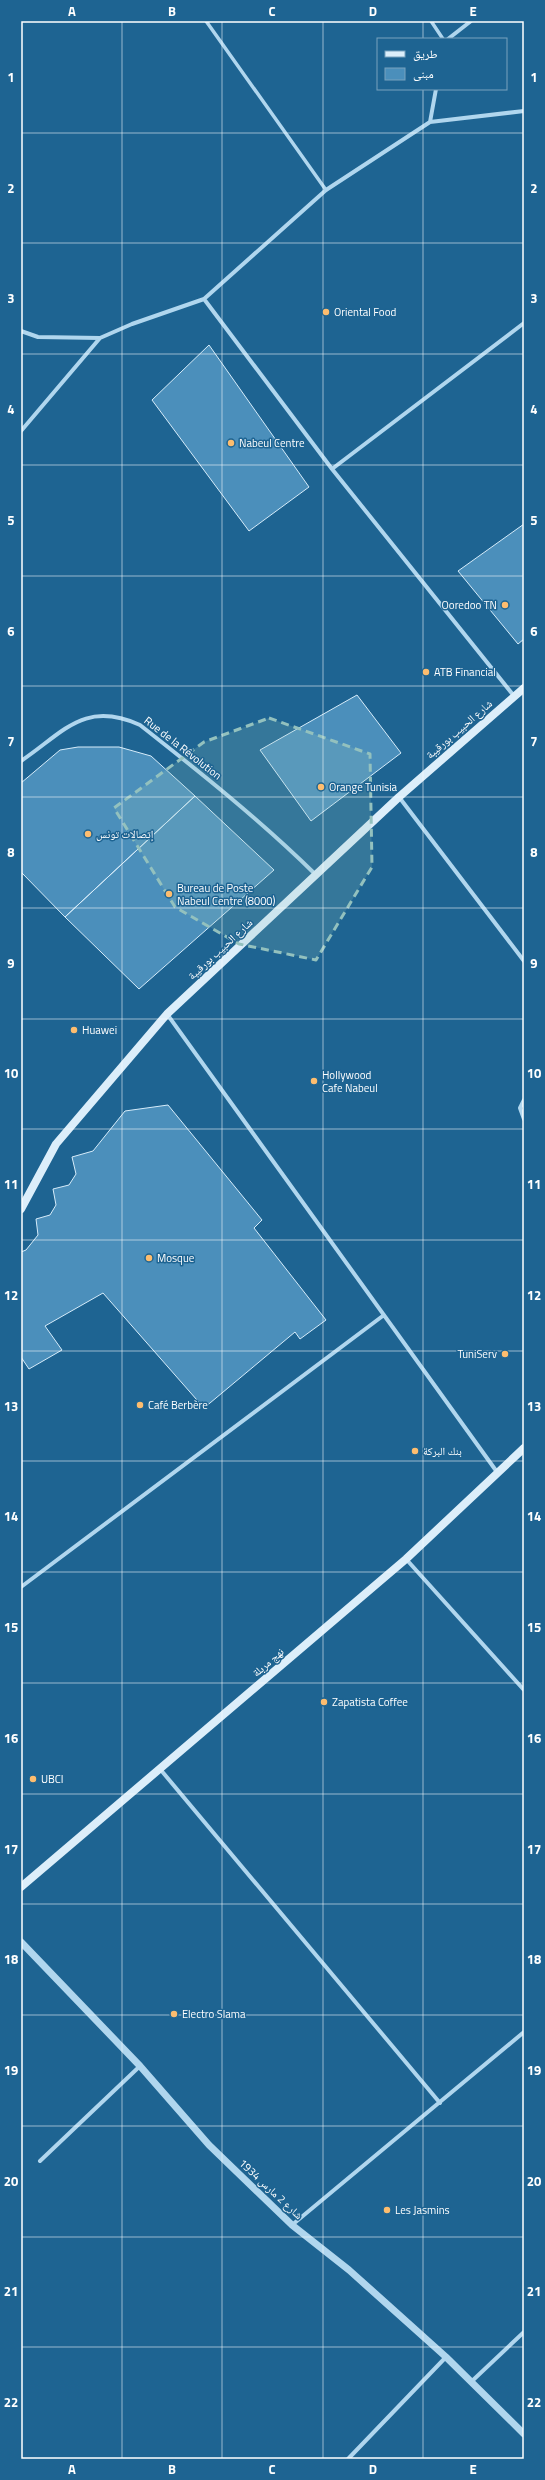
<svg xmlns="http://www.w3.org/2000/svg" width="545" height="2480" font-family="'Titillium Web','Noto Naskh Arabic',sans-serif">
  <rect width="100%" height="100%" fill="#1e6492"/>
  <path fill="#4b8fbb" stroke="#d6ecfa" d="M209 345 309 487 249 531 152 400Z
    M524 524V639L518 644 458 571Z
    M357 695 401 753 311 821 260 750Z
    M78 747H119L151 756 195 796 65 917 21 872V783L60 750Z
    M195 796 274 870 139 989 65 917Z
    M168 1105 262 1220 254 1228 326 1320 300 1339 295 1332 204 1408 103 1293 45 1326 62 1350 29 1369 21 1357V1252L26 1250 38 1235 36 1219 50 1215 56 1205 53 1189 69 1185 76 1174 72 1157 93 1151 125 1111Z"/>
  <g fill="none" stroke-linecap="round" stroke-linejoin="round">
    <path stroke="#b0d6ee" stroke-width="3.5" d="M206 21 326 190
      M431 21 443 39"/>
    <path stroke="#b0d6ee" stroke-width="4" d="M448 39 471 21
      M430 122 524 111
      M204 299 332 469 514 696
      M21 331 38 337 100 338 132 324 204 299 326 190 430 122 436 89
      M21 431 100 338
      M332 469 524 323
      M21 761C64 732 84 700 140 725 201 773 260 820 315 874
      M399 797 524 961
      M167 1014 497 1472
      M524 1100 520 1108 524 1119
      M406 1559 524 1690
      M21 1587 384 1315
      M160 1769 440 2103
      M40 2161 140 2066
      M292 2225 524 2032
      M471 2382 524 2332
      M348 2459 446 2357"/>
    <path stroke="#b0d6ee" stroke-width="7" d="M21 1942 140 2066 209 2145 292 2225 349 2270 446 2357 524 2434"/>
    <path stroke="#dceefa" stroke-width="8" d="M21 1209 56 1144 167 1014 399 797 524 688
      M21 1887 406 1559 524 1448"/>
  </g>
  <path fill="#93c1be" fill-opacity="0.2" stroke="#93c1be" stroke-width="3" stroke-dasharray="8 5" stroke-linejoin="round" d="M269 718 370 754 372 867 316 960 239 944 175 907 114 808 204 742Z"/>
  <path fill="none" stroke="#fff" stroke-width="1" stroke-opacity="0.55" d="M122 21V2459M222 21V2459M323 21V2459M423 21V39M423 89V2459M21 133H524M21 243H524M21 354H524M21 465H524M21 576H524M21 686H524M21 797H524M21 908H524M21 1019H524M21 1129H524M21 1240H524M21 1351H524M21 1461H524M21 1572H524M21 1683H524M21 1794H524M21 1904H524M21 2015H524M21 2126H524M21 2237H524M21 2347H524"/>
  <g fill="#fdbd6f" stroke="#1e6492" stroke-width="1.5">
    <circle cx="326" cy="312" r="4"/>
    <circle cx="231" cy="443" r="4"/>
    <circle cx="505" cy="605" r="4"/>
    <circle cx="426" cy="672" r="4"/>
    <circle cx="321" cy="787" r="4"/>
    <circle cx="88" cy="834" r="4"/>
    <circle cx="169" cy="894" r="4"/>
    <circle cx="74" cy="1030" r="4"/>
    <circle cx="314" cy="1081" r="4"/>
    <circle cx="149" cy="1258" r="4"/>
    <circle cx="505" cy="1354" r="4"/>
    <circle cx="140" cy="1405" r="4"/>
    <circle cx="415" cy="1451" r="4"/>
    <circle cx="324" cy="1702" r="4"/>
    <circle cx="33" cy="1779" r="4"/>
    <circle cx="174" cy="2014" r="4"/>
    <circle cx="387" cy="2210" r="4"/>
  </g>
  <g text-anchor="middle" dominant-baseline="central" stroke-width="3" stroke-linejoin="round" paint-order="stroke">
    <g font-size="11" fill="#fff" stroke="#1e6492" text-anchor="start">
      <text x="334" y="312">Oriental Food</text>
      <text x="239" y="443">Nabeul Centre</text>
      <text x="497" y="605" text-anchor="end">Ooredoo TN</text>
      <text x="434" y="672">ATB Financial</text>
      <text x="329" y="787">Orange Tunisia</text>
      <text x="96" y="834">إتصالات تونس</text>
      <text x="177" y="888">Bureau de Poste<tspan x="177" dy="13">Nabeul Centre (8000)</tspan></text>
      <text x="82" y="1030">Huawei</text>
      <text x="322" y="1075">Hollywood<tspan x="322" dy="13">Cafe Nabeul</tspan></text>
      <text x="157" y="1258">Mosque</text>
      <text x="497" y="1354" text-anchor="end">TuniServ</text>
      <text x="148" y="1405">Café Berbère</text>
      <text x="423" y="1451">بنك البركة</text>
      <text x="332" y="1702">Zapatista Coffee</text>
      <text x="41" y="1779">UBCI</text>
      <text x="182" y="2014">Electro Slama</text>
      <text x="395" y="2210">Les Jasmins</text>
    </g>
    <g font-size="11" fill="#fff" stroke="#1e6492">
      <text transform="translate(459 729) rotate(-41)">شارع الحبيب بورقيبة</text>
      <text transform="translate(183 748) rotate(38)">Rue de la Révolution</text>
      <text transform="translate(220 949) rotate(-43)">شارع الحبيب بورقيبة</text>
      <text transform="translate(268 1662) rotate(-41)">نهج مربلة</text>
      <text transform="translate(271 2189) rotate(43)">شارع 2 مارس 1934</text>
    </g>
  </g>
  <rect width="545" height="2480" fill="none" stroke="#1e6492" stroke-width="44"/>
  <rect x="377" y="38" width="130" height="52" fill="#1e6492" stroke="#78a2be"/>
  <rect x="385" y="51" width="20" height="6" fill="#dceefa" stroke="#78a2be"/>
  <text x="413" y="58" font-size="12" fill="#ffffff">طريق</text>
  <rect x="385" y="68" width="20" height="12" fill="#4b8fbb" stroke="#78a2be"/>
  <text x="413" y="78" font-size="12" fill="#ffffff">مبنى</text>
  <rect x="22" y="22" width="501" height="2436" fill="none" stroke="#fff" stroke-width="1.5"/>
  <g font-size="13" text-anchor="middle" font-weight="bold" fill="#fff">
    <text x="72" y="16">A</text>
    <text x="172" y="16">B</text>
    <text x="272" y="16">C</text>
    <text x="373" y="16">D</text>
    <text x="473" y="16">E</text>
    <text x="11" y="82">1</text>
    <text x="534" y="82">1</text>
    <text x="11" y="193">2</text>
    <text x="534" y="193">2</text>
    <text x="11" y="303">3</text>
    <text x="534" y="303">3</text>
    <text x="11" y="414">4</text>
    <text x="534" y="414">4</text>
    <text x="11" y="525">5</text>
    <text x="534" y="525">5</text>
    <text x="11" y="636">6</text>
    <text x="534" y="636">6</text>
    <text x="11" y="746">7</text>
    <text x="534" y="746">7</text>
    <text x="11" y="857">8</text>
    <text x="534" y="857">8</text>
    <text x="11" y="968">9</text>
    <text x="534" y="968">9</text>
    <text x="11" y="1078">10</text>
    <text x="534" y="1078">10</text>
    <text x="11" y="1189">11</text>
    <text x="534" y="1189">11</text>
    <text x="11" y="1300">12</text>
    <text x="534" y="1300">12</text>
    <text x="11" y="1411">13</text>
    <text x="534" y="1411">13</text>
    <text x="11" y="1521">14</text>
    <text x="534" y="1521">14</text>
    <text x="11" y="1632">15</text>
    <text x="534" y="1632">15</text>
    <text x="11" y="1743">16</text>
    <text x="534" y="1743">16</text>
    <text x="11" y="1854">17</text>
    <text x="534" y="1854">17</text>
    <text x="11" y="1964">18</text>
    <text x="534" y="1964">18</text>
    <text x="11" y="2075">19</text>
    <text x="534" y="2075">19</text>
    <text x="11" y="2186">20</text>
    <text x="534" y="2186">20</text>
    <text x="11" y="2296">21</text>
    <text x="534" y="2296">21</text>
    <text x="11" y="2407">22</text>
    <text x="534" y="2407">22</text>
    <text x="72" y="2474">A</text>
    <text x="172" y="2474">B</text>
    <text x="272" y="2474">C</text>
    <text x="373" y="2474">D</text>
    <text x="473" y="2474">E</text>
  </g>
</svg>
